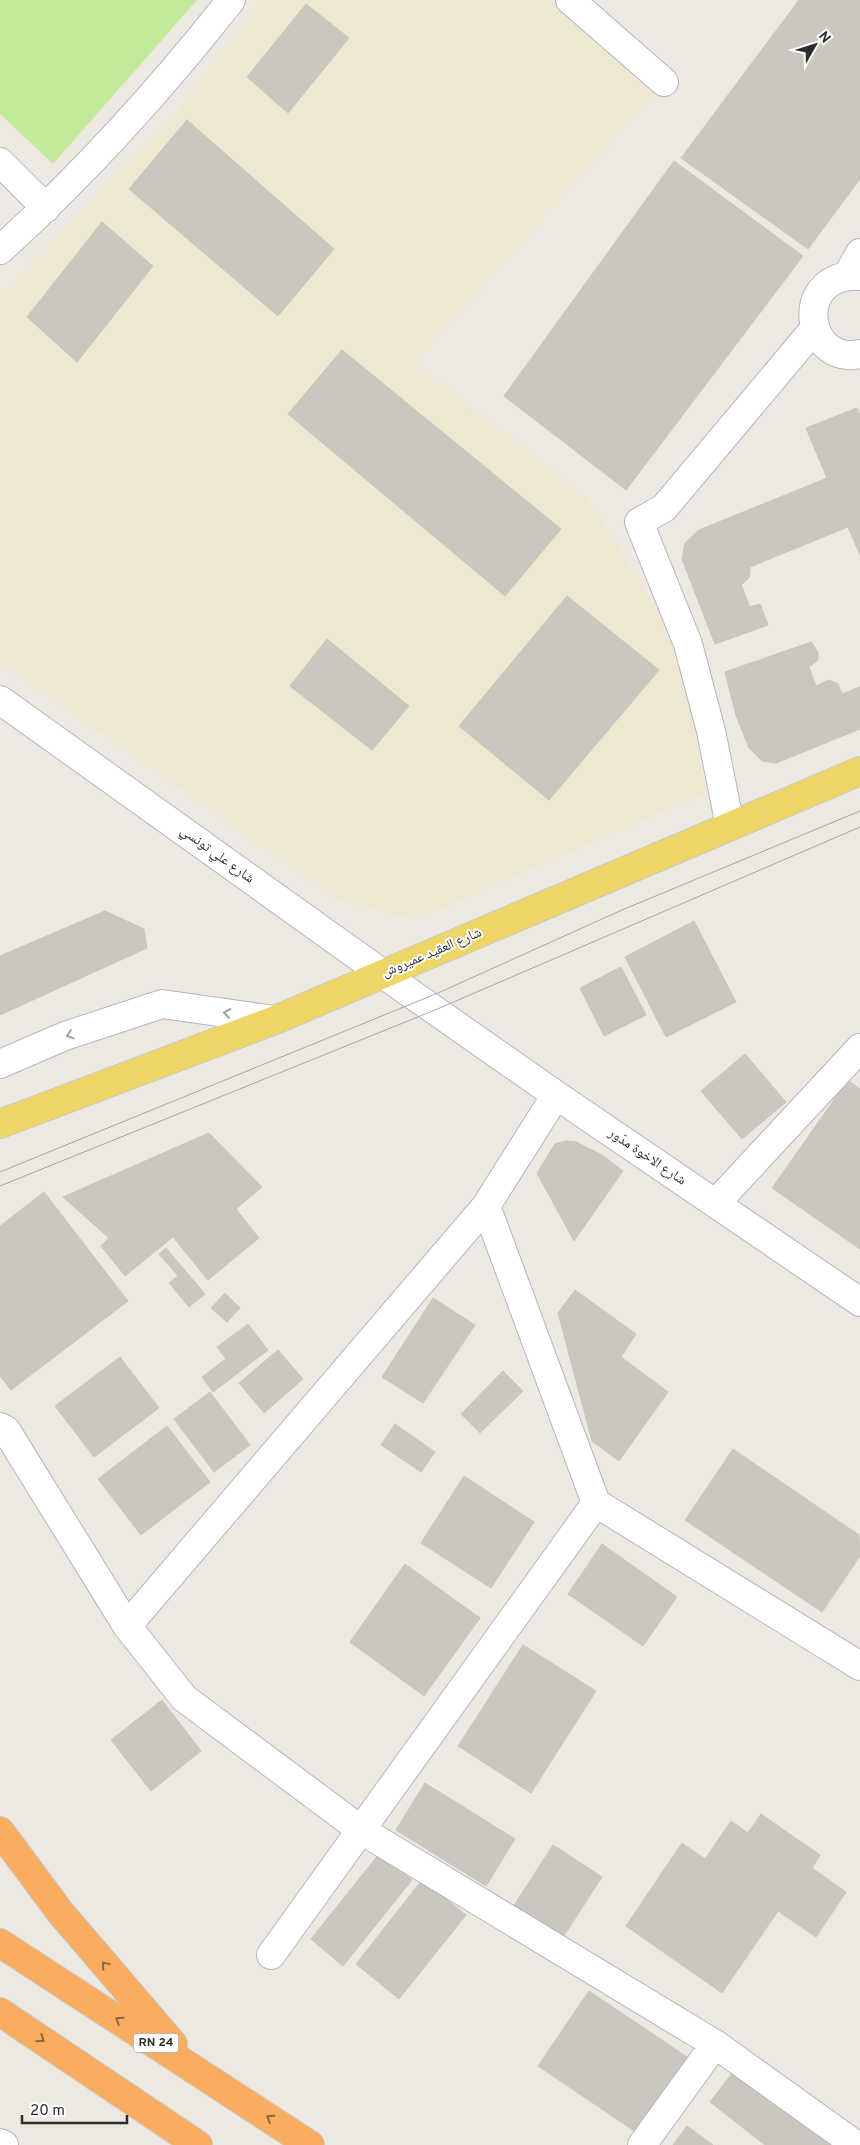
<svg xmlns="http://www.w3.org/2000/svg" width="860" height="2145" font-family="Overpass,'Noto Naskh Arabic',sans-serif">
  <rect width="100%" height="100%" fill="#eee9e0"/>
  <path fill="#eee7d1" d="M264 0H570L664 82 414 363 587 498 605 524 678 645 706 793 414 920 338 899 0 662V296L168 124Z"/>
  <path fill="#c3e99b" d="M0 0H197L53 164 0 114Z"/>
  <path fill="#cac7be" stroke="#cac5b9" d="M799 0H860V179L808 249 681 158Z
    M306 4 349 38 288 113 247 77Z
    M187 120 334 249 278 316 129 189Z
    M674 161 803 256 626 490 504 396Z
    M102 222 153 266 77 362 27 317Z
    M342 350 561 529 505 596 288 414Z
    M857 408 860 415V555L848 527 750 567 749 578 741 585 750 607 760 604 768 625 715 644 682 559 685 543 699 530 827 478 806 428Z
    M567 596 659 670 549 800 459 726Z
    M327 639 409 706 372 750 290 686Z
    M811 642 818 652V660L809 667 816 686 829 680 838 684 842 694 860 687V729L776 763 762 761 749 748 736 715 725 672Z
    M105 911 144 929 147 948 0 1015V956Z
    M694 921 736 1002 666 1037 625 957Z
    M621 967 646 1015 604 1036 580 988Z
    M745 1054 786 1102 742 1139 701 1091Z
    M848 1080 860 1089V1249L772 1188Z
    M209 1133 262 1187 236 1209 259 1238 208 1280 173 1237 125 1276 101 1246 109 1238 63 1197Z
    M566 1141 576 1142 602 1155 623 1171 574 1241 537 1173 555 1144Z
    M44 1192 128 1301 11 1390 0 1376V1226Z
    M166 1248 205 1294 189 1307 169 1283 178 1276 159 1254Z
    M575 1290 636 1334 621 1357 668 1392 619 1461 592 1441 558 1313Z
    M225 1293 240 1308 227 1322 211 1308Z
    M433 1298 475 1325 423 1403 382 1377Z
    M248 1324 268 1350 213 1392 202 1377 226 1359 217 1347Z
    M278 1350 303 1379 264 1413 239 1383Z
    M120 1357 159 1408 94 1457 55 1406Z
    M503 1371 523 1391 480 1433 461 1414Z
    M210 1392 250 1445 214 1472 174 1419Z
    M395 1424 435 1452 421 1472 381 1445Z
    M167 1426 210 1482 141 1535 98 1479Z
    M733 1449 859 1535 860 1556 822 1612 685 1520Z
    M464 1476 534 1522 491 1588 421 1543Z
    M602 1544 677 1597 643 1646 568 1594Z
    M405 1564 480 1618 424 1696 350 1642Z
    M523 1645 596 1691 531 1793 458 1746Z
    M162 1700 201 1751 151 1791 111 1740Z
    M425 1783 515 1839 486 1886 396 1830Z
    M761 1814 820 1855 812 1868 846 1892 816 1937 778 1911 722 1993 626 1926 682 1843 705 1859 731 1821 748 1833Z
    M553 1845 602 1877 560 1942 511 1910Z
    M379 1854 412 1880 343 1966 311 1939Z
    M422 1880 466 1915 399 1999 356 1964Z
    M589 1991 690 2059 639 2134 538 2066Z
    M737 2067 837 2145H765L710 2102Z
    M687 2126 713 2145H673Z"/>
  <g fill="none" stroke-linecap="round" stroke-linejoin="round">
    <defs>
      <path id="minor" d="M570 0 664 82
        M0 162 46 208
        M0 250C84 174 161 89 231 0
        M847 276 860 253
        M860 276C792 272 804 366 860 354
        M0 700 383 974 556 1095 860 1302
        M730 826 711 731 688 644 639 522 664 508 815 328
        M0 1064 65 1036 162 1004 275 1020
        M716 1203 860 1048
        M0 1427 6 1430 127 1626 184 1698 361 1830 715 2044 856 2145
        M596 1503 860 1666
        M127 1626 486 1206
        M271 1955 596 1503 486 1206 556 1095
        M0 2143 4 2145
        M642 2145 715 2044"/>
      <path id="major" d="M0 1124 275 1020 860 771"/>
      <path id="highway" d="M0 1831 60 1912 173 2044
        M0 1943 310 2145
        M0 2012 198 2145"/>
    </defs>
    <use href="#minor" stroke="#b3b5c0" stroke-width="30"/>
    <use href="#major" stroke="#c8c8c8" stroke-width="30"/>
    <use href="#highway" stroke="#c8c8c8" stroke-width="30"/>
    <use href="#minor" stroke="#fff" stroke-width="28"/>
    <use href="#major" stroke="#edd666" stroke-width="28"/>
    <use href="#highway" stroke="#faac5f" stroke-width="28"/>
    <path stroke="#a3a4b6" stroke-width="1" d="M0 1172 438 993 622 910 860 811
      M0 1186 435 1010 860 827"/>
  </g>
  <defs><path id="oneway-chevron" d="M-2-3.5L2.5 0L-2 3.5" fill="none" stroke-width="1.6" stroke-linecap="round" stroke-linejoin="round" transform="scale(1.25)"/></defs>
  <g stroke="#a0a0a0">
    <use href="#oneway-chevron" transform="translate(227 1013) rotate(-172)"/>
    <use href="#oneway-chevron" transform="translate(70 1035) rotate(161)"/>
  </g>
  <g stroke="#896644">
    <use href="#oneway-chevron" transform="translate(105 1965) rotate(-130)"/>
    <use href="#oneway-chevron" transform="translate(119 2020) rotate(-147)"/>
    <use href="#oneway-chevron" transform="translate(41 2039) rotate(34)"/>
    <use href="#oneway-chevron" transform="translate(270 2118) rotate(-147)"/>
  </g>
  <g text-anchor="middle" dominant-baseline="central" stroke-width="4" stroke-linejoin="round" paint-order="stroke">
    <rect fill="#fff" stroke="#6c6c6c" stroke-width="1" x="133.5" y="2033.5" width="45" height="19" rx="4"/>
    <g font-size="12" font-weight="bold" fill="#2d2d2d">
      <text x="156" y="2043">RN 24</text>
    </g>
    <g font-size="14" fill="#2d2d2d" stroke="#fff">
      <text transform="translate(217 855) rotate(36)">شارع علي تونسي</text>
      <text transform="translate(432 953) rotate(-23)">شارع العقيد عميروش</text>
      <text transform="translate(647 1157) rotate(34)">شارع الاخوة مدّور</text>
    </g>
  </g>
  <g transform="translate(815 45) rotate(51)" stroke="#ffffff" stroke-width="4" paint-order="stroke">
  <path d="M0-4L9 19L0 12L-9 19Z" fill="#2d2d2d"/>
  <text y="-8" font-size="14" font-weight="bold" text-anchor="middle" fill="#2d2d2d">N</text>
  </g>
  <path d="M22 2115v8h105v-8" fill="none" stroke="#2d2d2d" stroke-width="2.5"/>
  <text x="30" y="2115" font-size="15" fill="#2d2d2d" stroke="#ffffff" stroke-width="4" paint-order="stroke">20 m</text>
</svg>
